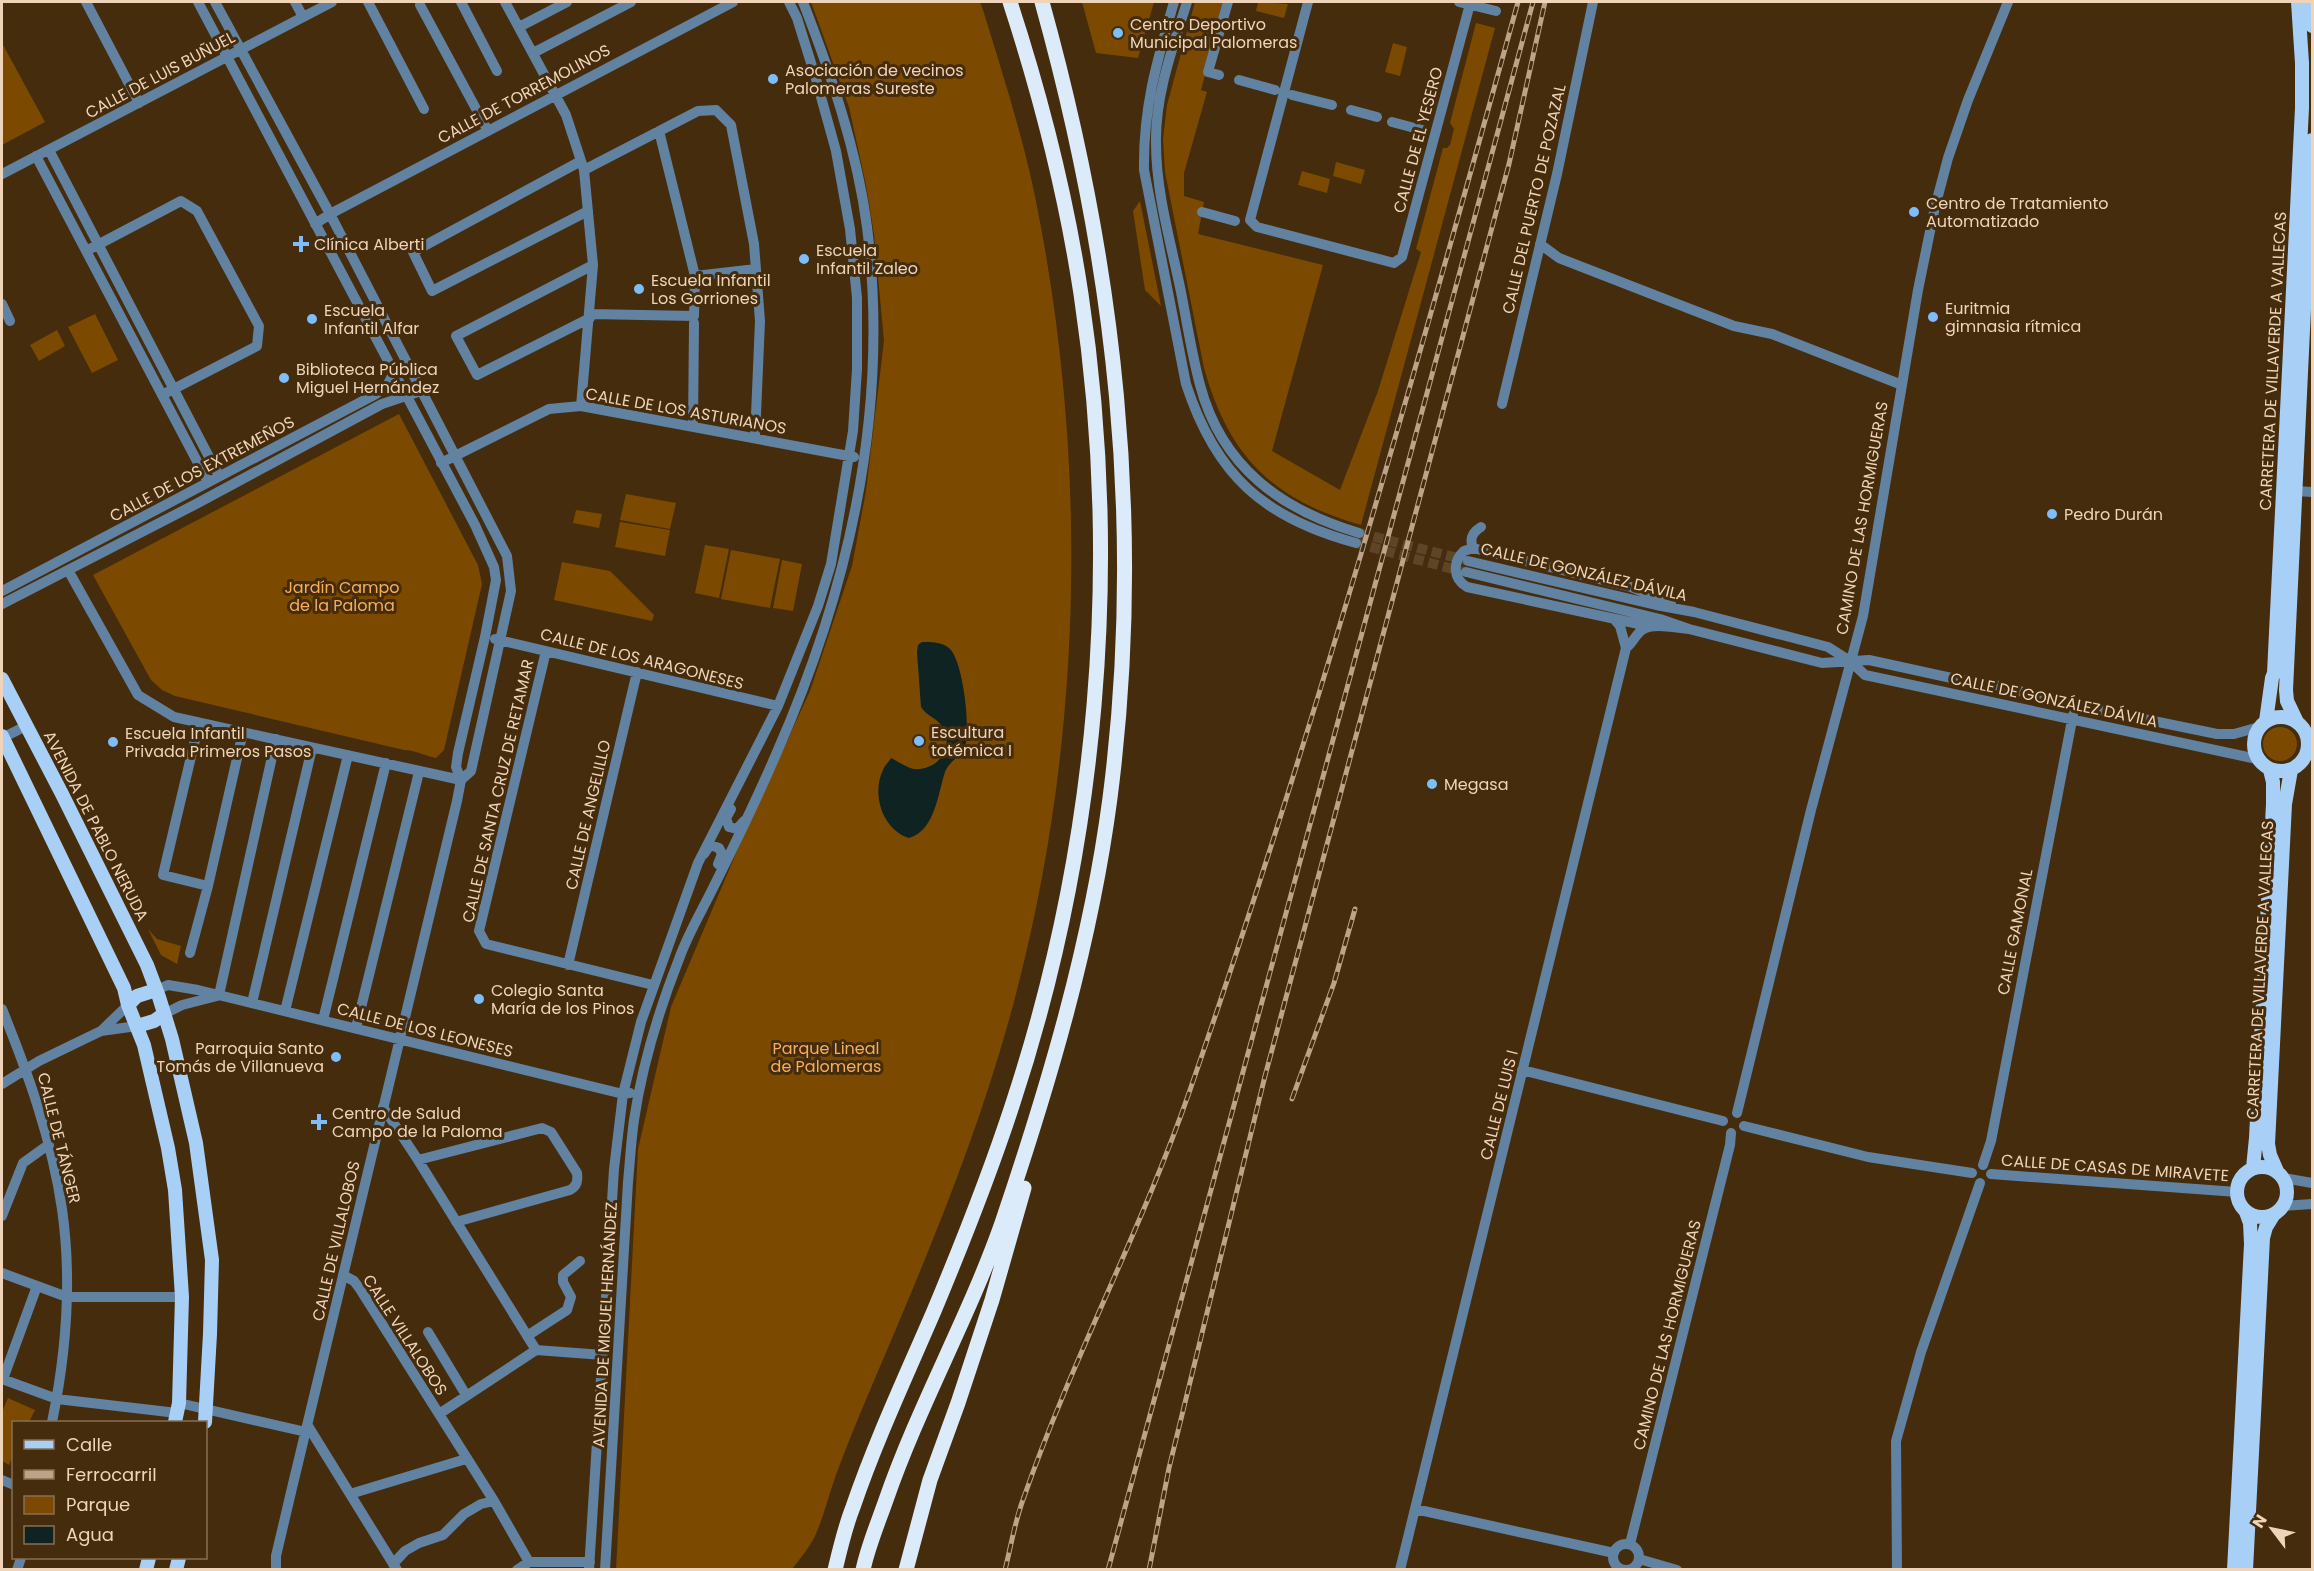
<svg xmlns="http://www.w3.org/2000/svg" width="2314" height="1571" font-family="Poppins,sans-serif">
  <rect width="100%" height="100%" fill="#442c0d"/>
  <path fill="#7b4a00" d="M811 2H980L984 13C1003 75 1023 137 1036 201 1090 471 1083 754 1009 1020 980 1124 940 1225 898 1324 878 1372 857 1419 839 1467 830 1489 825 1514 815 1536 809 1548 800 1559 792 1569L616 1570 638 1149 671 1007 740 844 810 691 852 566 866 491 884 341 874 234 866 185 849 107Z
    M1082 2H1154L1138 58 1096 53Z
    M1195 2H1225L1201 90 1207 92 1184 173V196L1204 202 1198 234 1323 265 1272 451 1340 490 1378 391 1421 252 1416 249 1443 148H1447L1450 145 1454 129 1450 123 1476 23 1495 28 1361 525C1273 500 1229 457 1204 368L1165 172 1163 139 1167 105Z
    M1258 2 1288 4 1284 18 1256 11Z
    M2 43 45 122 2 145Z
    M1393 43 1407 47 1400 76 1385 72Z
    M1336 162 1365 170 1361 184 1333 176Z
    M1302 171 1330 179 1327 193 1298 185Z
    M1140 201 1161 306 1145 290 1133 211Z
    M95 314 118 360 92 373 68 327Z
    M57 330 65 346 39 361 30 345Z
    M399 414 478 565 482 584 444 750 436 758C425 756 415 750 404 750L175 696 162 690 151 680 93 575Z
    M626 494 676 503 670 529 620 520Z
    M576 510 602 514 599 528 573 523Z
    M620 522 670 530 665 556 615 547Z
    M705 545 729 549 719 598 695 593Z
    M731 550 780 559 770 608 721 599Z
    M782 560 802 564 793 611 773 608Z
    M562 562 610 571 654 615 652 621 554 600Z
    M2263 744a17 17 0 1 1 34 0a17 17 0 1 1-34 0Z
    M148 929 157 939 181 946 177 964 161 955Z
    M8 1398 35 1410 29 1422H14L13 1456 9 1465 2 1461V1412Z"/>
  <path fill="#0f2322" d="M922 642C931 642 942 642 949 648 963 659 971 730 965 746 961 757 949 761 945 772 938 793 935 831 909 838 883 830 871 795 883 770 884 766 889 762 891 758 899 762 910 770 917 769 938 769 953 749 944 730 939 718 927 717 921 707L917 652 918 645Z"/>
  <g fill="none" stroke-linecap="round" stroke-linejoin="round">
    <path stroke="#5e4527" stroke-width="10" stroke-dasharray="10 5" stroke-linecap="butt" d="M1359 533 1465 560
      M1356 543 1464 572"/>
    <path stroke="#6182a0" stroke-width="10" d="M86 2 139 103
      M198 2 475 525 494 567 496 580 485 637 458 753 456 767 461 780 457 801 292 1488 276 1556V1570
      M215 2 330 214 507 556 511 591 471 771 461 780
      M295 2 303 17
      M368 2 424 109
      M461 2 497 71
      M505 2 566 115 584 170 593 265 581 406
      M1174 2C1157 61 1143 107 1144 170L1186 384C1216 476 1264 518 1356 543
      M1187 2C1173 47 1155 95 1156 143 1156 193 1171 243 1181 292 1187 323 1192 355 1200 385 1222 468 1282 510 1359 533
      M1308 2 1250 220 1257 227 1394 263 1402 257 1470 4
      M1459 2 1496 11
      M420 5 488 131
      M519 27 567 2
      M533 53 631 2
      M1219 75 1208 72 1228 2
      M1239 80 1275 90
      M1292 95 1332 105
      M1351 110 1377 117
      M1392 122 1422 130
      M659 131 695 276
      M49 150 219 476
      M36 156 208 482
      M581 161 413 252 432 291 588 211
      M584 170 698 111 716 110 731 125 754 244 760 321 755 438
      M2 174 332 2
      M1202 212 1235 221
      M315 224 330 214 733 2
      M1540 244 1559 258 1734 326 1772 334 1902 385
      M86 251 181 201 197 211 259 326 257 346 162 395
      M2 304 10 321
      M590 314 694 316 695 276 756 269
      M590 318 477 375 456 336 593 265
      M1502 404 1557 174 1593 2
      M693 426 694 323
      M441 463 549 409 581 406 854 457
      M2296 491 2312 492
      M1473 548C1469 538 1473 532 1481 527
      M1468 561 1656 605 1694 612 1828 647 1850 661 1865 675 2257 759
      M68 570 138 695 174 717 461 780
      M1466 572 1660 619 1689 629 1822 663 1869 660 1956 679 1991 684 2075 705 2217 734H2234L2259 727
      M2 591 376 394 387 386 393 374
      M2 604 196 504 382 404 421 391
      M1615 620 1620 626 1626 648
      M1648 626 1467 587C1453 579 1452 562 1464 551L1473 548 1631 587 1671 603
      M495 639 778 706
      M546 651 479 931 486 944 653 985
      M199 723 163 875 208 886
      M2 738 26 726
      M731 809 726 818 729 827 737 829 744 821
      M704 854 710 845 719 848 722 854 718 864
      M190 953 208 886 243 732
      M568 965 637 672
      M156 990 168 985 198 990 623 1094 630 1093
      M219 995 276 739
      M252 1003 312 748
      M2 1009C28 1073 52 1140 62 1209 72 1279 66 1354 52 1422
      M285 1011 348 755
      M164 1014 182 1005 217 996
      M323 1020 386 763
      M356 1028 419 772
      M101 1031 137 1026
      M1522 1070 1723 1121
      M2 1084 39 1061 101 1031 128 1005
      M383 1107 418 1160 536 1350 439 1414
      M1737 1113 1811 810 1863 616 1918 290 1935 207 1948 158 1968 100 2008 2
      M1744 1126 1868 1157 1972 1173
      M418 1160 542 1128 551 1132 577 1173C578 1181 577 1186 570 1190L456 1222
      M1983 1165 1991 1141 2073 715
      M1991 1174 2237 1192
      M2284 1178 2312 1183
      M2283 1206 2312 1204
      M2 1216 23 1163 48 1145
      M2 1273 67 1297H182
      M343 1275 354 1281 360 1289 494 1501 529 1562 517 1570
      M428 1332 466 1395
      M527 1336 567 1310 571 1297 563 1282V1275L580 1261
      M536 1350 603 1355
      M2 1379 57 1399 177 1413
      M3 1379 37 1286
      M179 1403 306 1432
      M308 1426 397 1570
      M2 1480 14 1485
      M350 1494 466 1459
      M1415 1509 1614 1553
      M1630 1544 1730 1145 1731 1133
      M1613 1557a13 13 0 1 1 26 0a13 13 0 1 1-26 0Z
      M1639 1559 1677 1570
      M529 1562H590
      M393 1564 405 1551 419 1543 443 1535 464 1514 481 1504 494 1501
      M17 1570 21 1558
      M589 1570 614 1169 623 1094 641 1022 698 863 778 706 818 606 831 564 853 431 857 369V298L850 229 836 151 816 79 797 18 789 2
      M605 1570 628 1182C630 1161 631 1141 634 1120 642 1066 659 1010 679 959 687 936 700 914 711 892 734 846 757 799 777 752 850 586 890 409 867 227 857 150 831 74 803 2
      M1400 1570 1626 648C1633 643 1635 635 1642 630 1652 622 1676 628 1689 629
      M1897 1570 1896 1441 1921 1352 1980 1183"/>
    <path stroke="#a8cff5" stroke-width="14" d="M2310 2 2312 26
      M2 679 62 794 147 965 159 997 172 1039 196 1143 212 1260 210 1334 205 1422
      M2254 744a27 27 0 1 1 54 0a27 27 0 1 1-54 0Z
      M2266 721 2272 678 2274 673 2302 108V63L2298 2
      M2297 722 2287 701 2286 690 2312 140
      M2 736 124 988 128 1005 144 1045 168 1148 175 1190 182 1297 179 1403 175 1422
      M128 1005 137 996 156 990
      M137 1026 154 1021 164 1014
      M2237 1192a25 25 0 1 1 50 0a25 25 0 1 1-50 0Z
      M2253 1168 2256 1138 2273 804V782L2270 770
      M2277 1171 2270 1155 2268 1144 2285 804 2291 770
      M146 1570 149 1558
      M176 1570 179 1558
      M2234 1570 2251 1244 2250 1223 2246 1212
      M2246 1570 2263 1238 2266 1227 2274 1214"/>
    <path stroke="#dbebfa" stroke-width="15" d="M835 1570C840 1549 845 1527 853 1507 876 1440 906 1376 934 1311 962 1244 989 1176 1012 1106 1098 846 1122 565 1081 294 1066 195 1041 97 1010 2
      M863 1570C868 1546 878 1523 886 1500 919 1405 969 1317 1002 1223 1049 1084 1091 943 1110 798 1145 526 1115 265 1042 2
      M906 1570 930 1480 958 1403 992 1300 1024 1188"/>
    <defs>
      <path id="rail" d="M1292 1099 1334 983 1355 909
        M1005 1570C1011 1546 1015 1520 1024 1497 1072 1359 1142 1229 1190 1090 1314 732 1417 367 1518 2
        M1108 1570 1533 2
        M1149 1570 1169 1468 1265 1076 1509 164 1545 2"/>
    </defs>
    <use href="#rail" stroke="#bda387" stroke-width="5"/>
    <use href="#rail" stroke="#442c0d" stroke-width="3" stroke-dasharray="9" stroke-linecap="butt"/>
  </g>
  <g fill="#7ebdf9" stroke="#442c0d" stroke-width="2">
    <circle cx="1118" cy="33" r="6"/>
    <circle cx="773" cy="79" r="6"/>
    <circle cx="1914" cy="212" r="6"/>
    <path d="M298 235h6v6h6v6h-6v6h-6v-6h-6v-6h6z"/>
    <circle cx="804" cy="259" r="6"/>
    <circle cx="639" cy="289" r="6"/>
    <circle cx="1933" cy="317" r="6"/>
    <circle cx="312" cy="319" r="6"/>
    <circle cx="284" cy="378" r="6"/>
    <circle cx="2052" cy="514" r="6"/>
    <circle cx="919" cy="741" r="6"/>
    <circle cx="113" cy="742" r="6"/>
    <circle cx="1432" cy="784" r="6"/>
    <circle cx="479" cy="999" r="6"/>
    <circle cx="336" cy="1057" r="6"/>
    <path d="M316 1113h6v6h6v6h-6v6h-6v-6h-6v-6h6z"/>
  </g>
  <g text-anchor="middle" dominant-baseline="central" stroke-width="6" stroke-linejoin="round" paint-order="stroke">
    <g font-size="16" fill="#efd4b9" stroke="#442c0d" text-anchor="start">
      <text x="1130" y="24">Centro Deportivo<tspan x="1130" dy="18">Municipal Palomeras</tspan></text>
      <text x="785" y="70">Asociación de vecinos<tspan x="785" dy="18">Palomeras Sureste</tspan></text>
      <text x="1926" y="203">Centro de Tratamiento<tspan x="1926" dy="18">Automatizado</tspan></text>
      <text x="314" y="244">Clínica Alberti</text>
      <text x="816" y="250">Escuela<tspan x="816" dy="18">Infantil Zaleo</tspan></text>
      <text x="651" y="280">Escuela Infantil<tspan x="651" dy="18">Los Gorriones</tspan></text>
      <text x="1945" y="308">Euritmia<tspan x="1945" dy="18">gimnasia rítmica</tspan></text>
      <text x="324" y="310">Escuela<tspan x="324" dy="18">Infantil Alfar</tspan></text>
      <text x="296" y="369">Biblioteca Pública<tspan x="296" dy="18">Miguel Hernández</tspan></text>
      <text x="2064" y="514">Pedro Durán</text>
      <text x="931" y="732">Escultura<tspan x="931" dy="18">totémica I</tspan></text>
      <text x="125" y="733">Escuela Infantil<tspan x="125" dy="18">Privada Primeros Pasos</tspan></text>
      <text x="1444" y="784">Megasa</text>
      <text x="491" y="990">Colegio Santa<tspan x="491" dy="18">María de los Pinos</tspan></text>
      <text x="324" y="1048" text-anchor="end">Parroquia Santo<tspan x="324" dy="18">Tomás de Villanueva</tspan></text>
      <text x="332" y="1113">Centro de Salud<tspan x="332" dy="18">Campo de la Paloma</tspan></text>
    </g>
    <g font-size="16" fill="#efd4b9" stroke="#442c0d">
      <text transform="translate(160 75) rotate(-28)">CALLE DE LUIS BUÑUEL</text>
      <text transform="translate(524 94) rotate(-28)">CALLE DE TORREMOLINOS</text>
      <text transform="translate(1418 140) rotate(-75)">CALLE DE EL YESERO</text>
      <text transform="translate(1534 199) rotate(-77)">CALLE DEL PUERTO DE POZAZAL</text>
      <text transform="translate(2273 361) rotate(-87)">CARRETERA DE VILLAVERDE A VALLECAS</text>
      <text transform="translate(686 411) rotate(10)">CALLE DE LOS ASTURIANOS</text>
      <text transform="translate(202 469) rotate(-28)">CALLE DE LOS EXTREMEÑOS</text>
      <text transform="translate(1862 518) rotate(-80)">CAMINO DE LAS HORMIGUERAS</text>
      <text transform="translate(1584 572) rotate(13)">CALLE DE GONZÁLEZ DÁVILA</text>
      <text transform="translate(642 659) rotate(14)">CALLE DE LOS ARAGONESES</text>
      <text transform="translate(2054 700) rotate(12)">CALLE DE GONZÁLEZ DÁVILA</text>
      <text transform="translate(498 791) rotate(-77)">CALLE DE SANTA CRUZ DE RETAMAR</text>
      <text transform="translate(588 815) rotate(-77)">CALLE DE ANGELILLO</text>
      <text transform="translate(96 826) rotate(63)">AVENIDA DE PABLO NERUDA</text>
      <text transform="translate(2015 932) rotate(-79)">CALLE GAMONAL</text>
      <text transform="translate(2260 970) rotate(-87)">CARRETERA DE VILLAVERDE A VALLECAS</text>
      <text transform="translate(425 1030) rotate(14)">CALLE DE LOS LEONESES</text>
      <text transform="translate(1499 1105) rotate(-76)">CALLE DE LUIS I</text>
      <text transform="translate(59 1138) rotate(76)">CALLE DE TÁNGER</text>
      <text transform="translate(2115 1168) rotate(4)">CALLE DE CASAS DE MIRAVETE</text>
      <text transform="translate(336 1241) rotate(-77)">CALLE DE VILLALOBOS</text>
      <text transform="translate(605 1325) rotate(-87)">AVENIDA DE MIGUEL HERNÁNDEZ</text>
      <text transform="translate(405 1335) rotate(57)">CALLE VILLALOBOS</text>
      <text transform="translate(1667 1335) rotate(-76)">CAMINO DE LAS HORMIGUERAS</text>
    </g>
    <g font-size="16" fill="#f6ae5b" stroke="#442c0d">
      <text x="342" y="587">Jardín Campo<tspan x="342" dy="18">de la Paloma</tspan></text>
      <text x="826" y="1048">Parque Lineal<tspan x="826" dy="18">de Palomeras</tspan></text>
    </g>
  </g>
  <rect width="2314" height="1571" fill="none" stroke="#efd4b9" stroke-width="6"/>
  <rect x="12" y="1421" width="195" height="138" fill="#442c0d" stroke="#886f52" stroke-width="1.5"/>
  <rect x="24" y="1440" width="30" height="9" fill="#a8cff5" stroke="#886f52" stroke-width="1.5"/>
  <text x="66" y="1451" font-size="18" fill="#efd4b9">Calle</text>
  <rect x="24" y="1470" width="30" height="9" fill="#bda387" stroke="#886f52" stroke-width="1.5"/>
  <text x="66" y="1481" font-size="18" fill="#efd4b9">Ferrocarril</text>
  <rect x="24" y="1496" width="30" height="18" fill="#7b4a00" stroke="#886f52" stroke-width="1.5"/>
  <text x="66" y="1511" font-size="18" fill="#efd4b9">Parque</text>
  <rect x="24" y="1526" width="30" height="18" fill="#0f2322" stroke="#886f52" stroke-width="1.5"/>
  <text x="66" y="1541" font-size="18" fill="#efd4b9">Agua</text>
  <g transform="translate(2272 1529) rotate(302)" stroke="#442c0d" stroke-width="4.5" paint-order="stroke">
  <path d="M0-4.5L10 22L0 15L-10 22Z" fill="#efd4b9"/>
  <text y="-9" font-size="16" font-weight="bold" text-anchor="middle" fill="#efd4b9">N</text>
  </g>
</svg>
